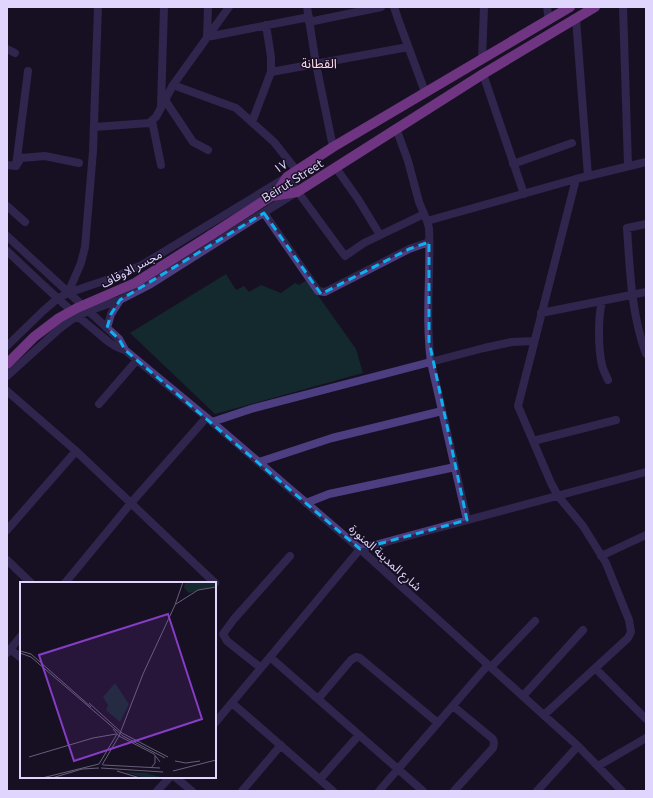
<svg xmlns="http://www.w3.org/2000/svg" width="653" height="798" font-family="Commissioner,'Noto Sans Arabic',sans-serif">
  <rect width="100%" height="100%" fill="#171023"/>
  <path fill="#13292d" d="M226 274 236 290 244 286 249 292 261 285 281 293 295 283 299 285 307 280 356 349 363 373 215 414 130 333Z"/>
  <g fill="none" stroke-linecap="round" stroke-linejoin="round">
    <path stroke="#4c3e80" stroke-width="8" d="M208 7 207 37 309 17
      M307 7 316 64 333 147
      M394 7 398 19 425 92
      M547 7 549 20
      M623 7 628 166
      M576 19 588 176
      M309 22 381 7
      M7 49 15 53
      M482 59 484 7
      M271 72 408 47
      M483 74 524 194
      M173 85 236 108 274 142 297 171
      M165 100 193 142 208 150
      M161 105 164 7
      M152 121 161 165
      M252 122 271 72V57L266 25
      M94 127 149 123 156 117 173 85 229 7
      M396 128 408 161 419 202 427 221 429 228C431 273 425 317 431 362L467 520
      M513 164 572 143
      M7 165 16 166 21 158 45 156 79 163
      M16 166 28 71
      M336 168 358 199 380 235
      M7 206 25 222
      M264 213 318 291 325 292 409 249 429 242
      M427 221 576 179 646 162
      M646 224 627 228C630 271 631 313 646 354
      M7 236 119 339 125 350
      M7 251C35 277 62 304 92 328 102 336 112 347 125 350L212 422 360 549 578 746 622 791
      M68 293 81 263 85 247 93 151 98 7
      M602 301C598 318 598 348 602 365 603 370 606 375 608 380
      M541 313 646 292
      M107 328 111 314 120 300
      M7 346 43 311 57 299 68 293 115 277 142 265 287 177 345 256 364 243 424 214
      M7 376 59 329 71 320 88 311 120 300 149 285 295 193
      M7 391 76 451 215 583
      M99 404 137 360
      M212 422 251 409 484 348 512 342 534 341
      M533 441 616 420
      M259 462 332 438 442 411
      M306 503 329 494 455 467
      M7 530 76 451
      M601 556 646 535
      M7 560 31 583
      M65 583 131 503 206 418
      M10 649 21 658
      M7 653 21 636
      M270 657 423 791
      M491 667 535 621
      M261 668 227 641 223 634 234 619 290 556
      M595 668 646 719
      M523 696 583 630
      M318 699 351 660 356 657 360 658 438 723
      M232 703 333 791
      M453 706 493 739 494 743 493 748 454 791
      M544 715 628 638 631 632 629 620 606 563 583 526 558 496 551 483 518 406 576 179
      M215 723 360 549 646 472
      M598 766 646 738
      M175 777 192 791
      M320 779 359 735
      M157 791 170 777
      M242 791 281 745
      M379 791 488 665
      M537 791 578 746"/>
    <path stroke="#d962f6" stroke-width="10" d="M272 196 297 192 483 74 595 7
      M211 235 270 197 280 188 287 177 333 147 570 7"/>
    <path stroke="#d962f6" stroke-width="10" d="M7 364 34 337 59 318 77 308 135 283 211 235"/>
  </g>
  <path d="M0 0H653V798H0ZM264 213 321 294 409 249 429 242V341L467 520 360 549 125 350 119 339 107 328 111 314 120 300Z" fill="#171023" fill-opacity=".55" fill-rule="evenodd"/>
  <path fill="none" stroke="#0eb0ef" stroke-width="3" stroke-dasharray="8 5" stroke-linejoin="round" d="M264 213 321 294 409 249 429 242V341L467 520 360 549 125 350 119 339 107 328 111 314 120 300Z"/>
  <g text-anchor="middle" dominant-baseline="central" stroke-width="3" stroke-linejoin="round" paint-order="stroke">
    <g font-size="12" fill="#e0d5fd" stroke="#171023">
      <text transform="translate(280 166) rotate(-31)">١٧</text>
      <text transform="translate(292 180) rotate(-32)">Beirut Street</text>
      <text transform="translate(131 268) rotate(-28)">مجسر الاوقاف</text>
      <text transform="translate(386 557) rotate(42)">شارع المدينة المنورة</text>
    </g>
    <g font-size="13" fill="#fdd6e8" stroke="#171023">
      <text x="319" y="63">القطانة</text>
    </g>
  </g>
  <g transform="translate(20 582)">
    <rect width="196" height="196" fill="#171023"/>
    <path d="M165 0H196V4L169 11 164 6ZM95 101 109 122 100 140 86 128 88 123 83 115ZM105 190 126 191 144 196H125Z" fill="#13292d"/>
    <path fill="none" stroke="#675f7a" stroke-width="1" d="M156 22 178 8 196 5M0 69 11 72 71 125M0 71 11 75 103 154 145 176M69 121 102 151 148 175M93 147 99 154 134 172 140 180M9 175 73 156 96 152M155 179 166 181 180 179M79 182 97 152M82 183 99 154 123 92 155 23 163 0M83 183 140 186M81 186 143 190M131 186 135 181V174M97 189 120 196M153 189 196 178M22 196 79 182M32 196 62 187 79 186"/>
    <path fill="#853dc5" fill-opacity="0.15" stroke="#853dc5" stroke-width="2" d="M148 32 182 137 54 179 19 73Z"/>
    <rect width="196" height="196" fill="none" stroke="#e0d5fd" stroke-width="2"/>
  </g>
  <rect width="653" height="798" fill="none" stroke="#e0d5fd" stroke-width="16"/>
</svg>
